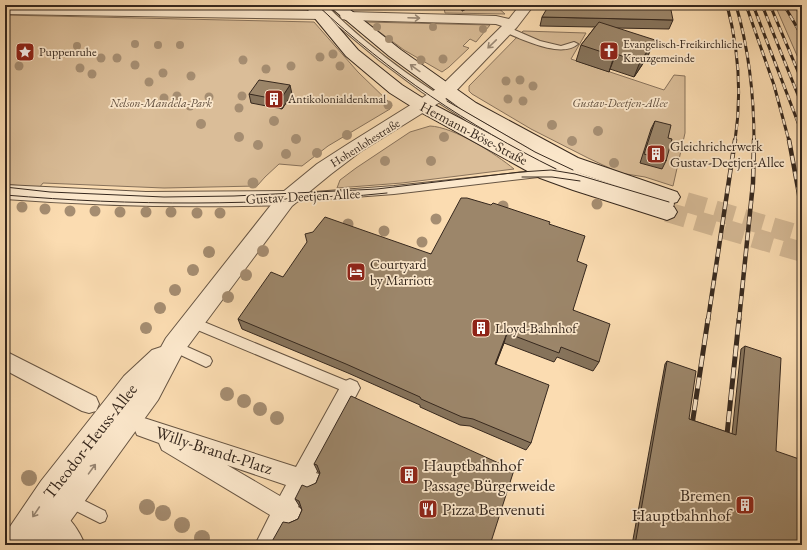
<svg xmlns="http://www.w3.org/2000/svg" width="807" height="550" font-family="'EB Garamond',serif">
  <rect width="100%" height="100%" fill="#fbdcb1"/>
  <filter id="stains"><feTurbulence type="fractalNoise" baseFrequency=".005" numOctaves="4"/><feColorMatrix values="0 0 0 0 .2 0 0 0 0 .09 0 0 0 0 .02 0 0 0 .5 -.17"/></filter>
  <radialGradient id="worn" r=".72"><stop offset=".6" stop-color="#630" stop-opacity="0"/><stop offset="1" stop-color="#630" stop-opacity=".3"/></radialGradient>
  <path fill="#dabd98" stroke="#88725b" d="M479 5H495L505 14 445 13 444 8 479 9Z
    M775 5H794L801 19 802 67Z
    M5 15 314 22 358 72 392 105 390 109 328 146 302 166 279 164 265 177 257 186 164 188 43 183 39 188 5 184Z
    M366 22 490 25 476 42 470 39 463 46 469 48 449 67 442 72 404 50Z
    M523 31 586 33 571 59 664 90 674 75 685 76V133L673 186 645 177 620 173 588 158 531 129 472 94 469 91V86Z
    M430 126C454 127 496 154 514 169L402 183 337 188 340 180 356 168 410 132Z"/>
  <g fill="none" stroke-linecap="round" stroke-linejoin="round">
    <path stroke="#d4b894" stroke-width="20" stroke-dasharray="20 10" stroke-linecap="butt" d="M686 202 802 236
      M667 212 802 252"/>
    <defs>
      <path id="service" d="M318 5H326C377 56 434 94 497 130 523 144 549 160 577 172 608 184 641 192 673 201L674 204 673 207 669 208 571 176 530 156 467 121 422 92 379 60 338 26Z
        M504 28H510L540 41 561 46 574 42 578 44C561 59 522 39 504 32Z
        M547 170 552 173 547 176 394 194 288 202 284 201 283 198 284 195 288 194 394 186Z
        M192 317 354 384 356 388 354 392 350 394 346 392 188 326 186 322 188 318Z
        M174 341 210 357 212 361 210 365 206 367 170 350 168 346 170 342Z
        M69 493 105 511 107 516 105 521 100 523 64 505 62 500 64 495Z"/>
      <path id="pedestrian" d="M5 351 96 397 99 404 96 411 89 413 82 411 5 370Z
        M350 379 357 382 360 388 316 473 319 474 322 482 319 490 311 493 306 491 298 507 302 509 305 517 302 525 294 528 288 526 278 545H255L270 515 162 450 159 443 137 435 134 428 137 421 144 418 296 467 343 382ZM227 465 286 485 280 496Z
        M55 509C69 514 80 532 85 545H60L47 528 44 520 47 512Z"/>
      <path id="minor" d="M520 5H534L517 27 453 94 447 95 441 94 439 90 441 86 502 26 496 24 347 20 342 19 340 16 342 13 347 12 496 16 509 19Z
        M5 6 321 11 326 12 328 15 326 18 321 19 5 14Z
        M5 185 146 192 288 191 295 193 298 198 295 203 288 205C193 208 99 206 5 199Z"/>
      <path id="tertiary" d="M447 85 453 86 455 90 453 94 360 152 331 174 292 206 182 354 158 400 53 545H5V534L41 481 124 376 152 350 161 347 166 338 278 196 317 164 348 144 441 86Z"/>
      <path id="secondary" d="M304 5H319L358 50 402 85 429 102 554 168 674 207 677 212 674 217 667 220 573 190 540 178 417 110 390 93 346 56Z
        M328 5H344L401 50 476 103 578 158 677 192 680 197 677 202 670 204 564 168 464 111 389 56Z"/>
    </defs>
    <use href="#service" stroke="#675543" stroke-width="2"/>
    <use href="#pedestrian" stroke="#675543" stroke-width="2"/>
    <use href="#minor" stroke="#675543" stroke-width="2"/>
    <use href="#tertiary" stroke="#675543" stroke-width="2"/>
    <use href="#secondary" stroke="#36281e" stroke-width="2"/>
    <use href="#service" fill="#fce8cc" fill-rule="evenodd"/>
    <use href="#pedestrian" fill="#fce8cc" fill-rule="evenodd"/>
    <use href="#minor" fill="#fce8cc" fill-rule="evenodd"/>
    <use href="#tertiary" fill="#fce8cc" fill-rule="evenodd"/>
    <use href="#secondary" fill="#fce8cc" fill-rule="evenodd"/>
    <path stroke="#36281e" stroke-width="1" d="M317 5C390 73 467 125 556 169
      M447 101 535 152 573 170
      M522 177H552L580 181
      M5 187 50 192 164 197 234 196 377 189 520 172 551 170 575 174 669 202
      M5 195C133 206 259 206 387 193"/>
    <defs>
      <path id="rail-far2" d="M727 5C739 50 742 94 735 141
        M736 5C749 50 754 94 754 141
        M746 5 774 85 789 141
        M753 5 802 133
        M762 5 802 105
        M770 5 802 81
        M784 5 802 36"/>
      <path id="rail-far1" d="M789 140 799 194 802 222
        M708 320 735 140
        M739 320 753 183 754 140"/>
      <path id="rail" d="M691 432 708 319
        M726 444 739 319
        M800 471 802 392"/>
    </defs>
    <use href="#rail-far2" stroke="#36281e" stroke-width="3"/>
    <use href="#rail-far1" stroke="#36281e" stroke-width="4.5"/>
    <use href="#rail" stroke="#36281e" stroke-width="5"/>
    <use href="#rail-far2" stroke="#fce8cc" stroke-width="2" stroke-dasharray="6" stroke-linecap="butt"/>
    <use href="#rail-far1" stroke="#fce8cc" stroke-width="3" stroke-dasharray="8" stroke-linecap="butt"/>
    <use href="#rail" stroke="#fce8cc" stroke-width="3.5" stroke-dasharray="11" stroke-linecap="butt"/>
  </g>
  <g fill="#a58d71">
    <circle cx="377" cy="27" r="4"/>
    <circle cx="433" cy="27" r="4"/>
    <circle cx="483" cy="29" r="4"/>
    <circle cx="389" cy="39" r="4"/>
    <circle cx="135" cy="44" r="4"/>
    <circle cx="158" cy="45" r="4"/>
    <circle cx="180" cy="45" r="4"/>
    <circle cx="77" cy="46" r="4"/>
    <circle cx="333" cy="54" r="4.5"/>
    <circle cx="56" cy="55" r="4.5"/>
    <circle cx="320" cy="57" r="4.5"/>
    <circle cx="101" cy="58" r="4.5"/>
    <circle cx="117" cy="58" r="4.5"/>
    <circle cx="443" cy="59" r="4.5"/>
    <circle cx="243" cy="60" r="4.5"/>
    <circle cx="421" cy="60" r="4.5"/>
    <circle cx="135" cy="65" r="4.5"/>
    <circle cx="19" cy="66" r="4.5"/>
    <circle cx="291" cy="66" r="4.5"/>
    <circle cx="340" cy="66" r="4.5"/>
    <circle cx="80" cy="68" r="4.5"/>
    <circle cx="266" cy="69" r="4.5"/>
    <circle cx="163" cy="73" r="4.5"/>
    <circle cx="92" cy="74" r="4.5"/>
    <circle cx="191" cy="76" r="4.5"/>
    <circle cx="520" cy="80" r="4.5"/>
    <circle cx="506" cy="81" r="4.5"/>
    <circle cx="149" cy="82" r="4.5"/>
    <circle cx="533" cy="86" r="4.5"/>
    <circle cx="177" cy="96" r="4.5"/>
    <circle cx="242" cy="96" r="4.5"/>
    <circle cx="209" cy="97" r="4.5"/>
    <circle cx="164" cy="98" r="4.5"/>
    <circle cx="508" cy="99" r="4.5"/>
    <circle cx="523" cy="101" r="4.5"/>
    <circle cx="388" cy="105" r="4.5"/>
    <circle cx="190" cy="106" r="4.5"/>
    <circle cx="239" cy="108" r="4.5"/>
    <circle cx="274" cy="121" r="5"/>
    <circle cx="201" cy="124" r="5"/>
    <circle cx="552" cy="125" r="5"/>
    <circle cx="598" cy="131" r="5"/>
    <circle cx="347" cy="135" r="5"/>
    <circle cx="239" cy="137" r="5"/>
    <circle cx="444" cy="137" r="5"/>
    <circle cx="296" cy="139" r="5"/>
    <circle cx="572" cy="141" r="5"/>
    <circle cx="258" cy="145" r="5"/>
    <circle cx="317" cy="153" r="5"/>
    <circle cx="286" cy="154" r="5"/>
    <circle cx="385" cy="161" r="5"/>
    <circle cx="431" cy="161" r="5"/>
    <circle cx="614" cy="163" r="5"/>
    <circle cx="253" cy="183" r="5.5"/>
    <circle cx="597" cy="204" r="5.5"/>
    <circle cx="503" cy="206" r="5.5"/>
    <circle cx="22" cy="207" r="5.5"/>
    <circle cx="45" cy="209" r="5.5"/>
    <circle cx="70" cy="211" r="5.5"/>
    <circle cx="95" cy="211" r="5.5"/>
    <circle cx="120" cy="212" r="5.5"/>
    <circle cx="146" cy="212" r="5.5"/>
    <circle cx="171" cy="212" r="5.5"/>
    <circle cx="197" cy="213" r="5.5"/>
    <circle cx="220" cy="213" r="5.5"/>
    <circle cx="436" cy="219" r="5.5"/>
    <circle cx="348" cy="224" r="5.5"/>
    <circle cx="384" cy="231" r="5.5"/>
    <circle cx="422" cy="242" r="5.5"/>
    <circle cx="263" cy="251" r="6"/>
    <circle cx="209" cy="252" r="6"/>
    <circle cx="193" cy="270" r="6"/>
    <circle cx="246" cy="275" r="6"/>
    <circle cx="175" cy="290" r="6"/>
    <circle cx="228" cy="297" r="6"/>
    <circle cx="160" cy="308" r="6"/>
    <circle cx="146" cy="328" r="6"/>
    <circle cx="227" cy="394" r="7"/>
    <circle cx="244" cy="401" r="7"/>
    <circle cx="260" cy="409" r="7"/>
    <circle cx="277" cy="418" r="7"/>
    <circle cx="29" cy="478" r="8"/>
    <circle cx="147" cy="507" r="8"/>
    <circle cx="163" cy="513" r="8"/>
    <circle cx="182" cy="525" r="8"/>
    <circle cx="202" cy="538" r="8"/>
  </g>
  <path fill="#86735b" stroke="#36281e" d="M357 5H480L479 9 468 8 462 11V8L360 7Z
    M542 17 673 20 669 29 616 28 648 56 634 77 610 69 609 72 576 61 581 45 595 27 540 26Z
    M249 94H292L282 109 251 103Z
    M655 121 668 138 666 161 662 169 640 163 651 129Z
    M549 224 577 261 573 310 599 362 593 371 557 357 554 362 504 343 496 364 531 443 526 450 470 426 460 425 420 407V405L348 373 242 329 238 319 283 277 431 254Z
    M745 346 776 451 802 545H632L665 364 667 361 689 419 732 434 741 349Z
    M314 464 514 470 289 523 298 519 302 510 300 507 295 499 316 483 320 473 318 472Z"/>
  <path fill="#6d5e4a" stroke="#36281e" d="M463 5H469L468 8 462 11Z
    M655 40 648 56 634 77 640 62Z
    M616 54 610 69 609 72 614 56Z
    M290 85 292 94 282 109 280 100Z
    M507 333 504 343 492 372 495 364Z"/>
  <path fill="#9c866a" stroke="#36281e" d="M549 5H670L673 20 542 17Z
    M599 22 655 40 640 62 616 54 614 56 581 45Z
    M259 80 290 85 280 100 249 94Z
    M655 121 671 125 668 138 672 139 666 161 644 154Z
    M461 198H467L491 205 493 203 550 222 549 224 585 236 577 261 587 265 573 310 610 324 599 362 561 347 559 353 507 333 495 364 549 385 531 443 473 419 462 417 421 399 420 397 346 364 238 319 271 272 283 277 307 242 305 234 313 232 325 217 431 254Z
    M745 346 781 358 776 451 802 460V545H635L667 361 696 371 689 419 736 435Z
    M351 396 514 470 490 545H270L283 522 289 523 298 519 302 510 299 501 295 499 302 485 307 487 316 483 320 473 317 465 314 464Z"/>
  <defs><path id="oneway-shaft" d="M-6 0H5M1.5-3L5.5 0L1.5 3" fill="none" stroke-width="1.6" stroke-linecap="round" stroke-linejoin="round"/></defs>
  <g stroke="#998875">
    <use href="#oneway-shaft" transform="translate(414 18) rotate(2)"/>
    <use href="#oneway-shaft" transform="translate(492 44) rotate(136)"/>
    <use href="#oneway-shaft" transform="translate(415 68) rotate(-144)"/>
    <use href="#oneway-shaft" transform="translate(92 469) rotate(-54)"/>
    <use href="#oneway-shaft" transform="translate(36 512) rotate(124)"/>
  </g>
  <defs>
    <symbol id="church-square" viewBox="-11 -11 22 22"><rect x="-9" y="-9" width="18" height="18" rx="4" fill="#8f2418" stroke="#fce8cc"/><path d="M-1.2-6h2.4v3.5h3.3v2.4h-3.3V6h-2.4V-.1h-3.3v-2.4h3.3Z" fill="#fff"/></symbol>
    <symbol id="sight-square" viewBox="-11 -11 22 22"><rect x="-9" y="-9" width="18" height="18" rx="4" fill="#8f2418" stroke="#fce8cc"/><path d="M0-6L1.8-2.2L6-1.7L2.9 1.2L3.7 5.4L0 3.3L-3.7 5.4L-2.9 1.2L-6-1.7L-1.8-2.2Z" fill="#fff"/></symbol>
    <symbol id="building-square" viewBox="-11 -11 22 22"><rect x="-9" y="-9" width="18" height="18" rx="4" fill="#8f2418" stroke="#fce8cc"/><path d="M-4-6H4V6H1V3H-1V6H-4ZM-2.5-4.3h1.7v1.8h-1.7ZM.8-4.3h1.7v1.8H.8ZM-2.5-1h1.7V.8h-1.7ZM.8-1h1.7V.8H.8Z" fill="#fff"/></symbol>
    <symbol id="hotel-square" viewBox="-11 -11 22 22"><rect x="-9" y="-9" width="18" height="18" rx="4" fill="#8f2418" stroke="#fce8cc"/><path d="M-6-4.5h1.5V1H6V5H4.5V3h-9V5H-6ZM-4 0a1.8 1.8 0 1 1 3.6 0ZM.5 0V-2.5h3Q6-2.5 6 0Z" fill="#fff"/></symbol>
    <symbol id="restaurant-square" viewBox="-11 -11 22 22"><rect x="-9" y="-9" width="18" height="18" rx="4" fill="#8f2418" stroke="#fce8cc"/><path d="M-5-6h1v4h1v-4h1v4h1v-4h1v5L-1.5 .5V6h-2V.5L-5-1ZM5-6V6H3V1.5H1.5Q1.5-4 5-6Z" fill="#fff"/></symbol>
  </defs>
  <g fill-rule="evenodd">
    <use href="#church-square" x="598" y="40" width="22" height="22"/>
    <use href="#sight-square" x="14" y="41" width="22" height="22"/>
    <use href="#building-square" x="263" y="88" width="22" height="22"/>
    <use href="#building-square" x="645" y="143" width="22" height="22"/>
    <use href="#hotel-square" x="345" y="261" width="22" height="22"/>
    <use href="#building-square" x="470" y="317" width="22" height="22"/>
    <use href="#building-square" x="398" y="464" width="22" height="22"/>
    <use href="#building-square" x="734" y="494" width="22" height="22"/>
    <use href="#restaurant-square" x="417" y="498" width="22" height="22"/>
  </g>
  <g text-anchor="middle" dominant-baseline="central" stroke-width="3.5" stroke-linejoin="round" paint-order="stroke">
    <g font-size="12" fill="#36281e" stroke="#fce8cc" text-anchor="start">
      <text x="623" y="44">Evangelisch-Freikirchliche<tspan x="623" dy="14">Kreuzgemeinde</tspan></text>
      <text x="39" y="52">Puppenruhe</text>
      <text x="288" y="99">Antikolonialdenkmal</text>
    </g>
    <g font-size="12" font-style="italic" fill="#5f4d3c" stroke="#fce8cc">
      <text x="161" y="103">Nelson-Mandela-Park</text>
      <text x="620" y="103">Gustav-Deetjen-Allee</text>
    </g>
    <g font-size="12" fill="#36281e" stroke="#fce8cc">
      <text transform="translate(365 143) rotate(-32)">Hohenlohestraße</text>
    </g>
    <g font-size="14" fill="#36281e" stroke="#fce8cc">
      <text transform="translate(474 133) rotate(28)">Hermann-Böse-Straße</text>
      <text transform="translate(303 196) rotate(-3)">Gustav-Deetjen-Allee</text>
    </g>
    <g font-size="14" fill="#36281e" stroke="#fce8cc" text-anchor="start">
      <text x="670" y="146">Gleichricherwerk<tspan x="670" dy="16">Gustav-Deetjen-Allee</tspan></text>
      <text x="370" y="264">Courtyard<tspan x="370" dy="16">by Marriott</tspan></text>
      <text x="495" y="328">Lloyd-Bahnhof</text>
    </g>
    <g font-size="17" fill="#36281e" stroke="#fce8cc">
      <text transform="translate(90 441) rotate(-52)">Theodor-Heuss-Allee</text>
      <text transform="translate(214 450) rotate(18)">Willy-Brandt-Platz</text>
    </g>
    <g font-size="17" fill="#36281e" stroke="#fce8cc" text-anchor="start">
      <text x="423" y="465">Hauptbahnhof<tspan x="423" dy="20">Passage Bürgerweide</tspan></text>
      <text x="731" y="495" text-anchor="end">Bremen<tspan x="731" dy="20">Hauptbahnhof</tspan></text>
      <text x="442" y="509">Pizza Benvenuti</text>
    </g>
  </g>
  <rect width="807" height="550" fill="none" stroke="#fbdcb1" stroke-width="20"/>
  <rect x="6" y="6" width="795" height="538" fill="none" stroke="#36281e" stroke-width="2"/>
  <rect x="10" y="10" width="787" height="530" fill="none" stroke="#36281e"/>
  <rect width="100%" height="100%" filter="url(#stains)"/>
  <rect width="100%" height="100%" fill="url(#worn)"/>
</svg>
